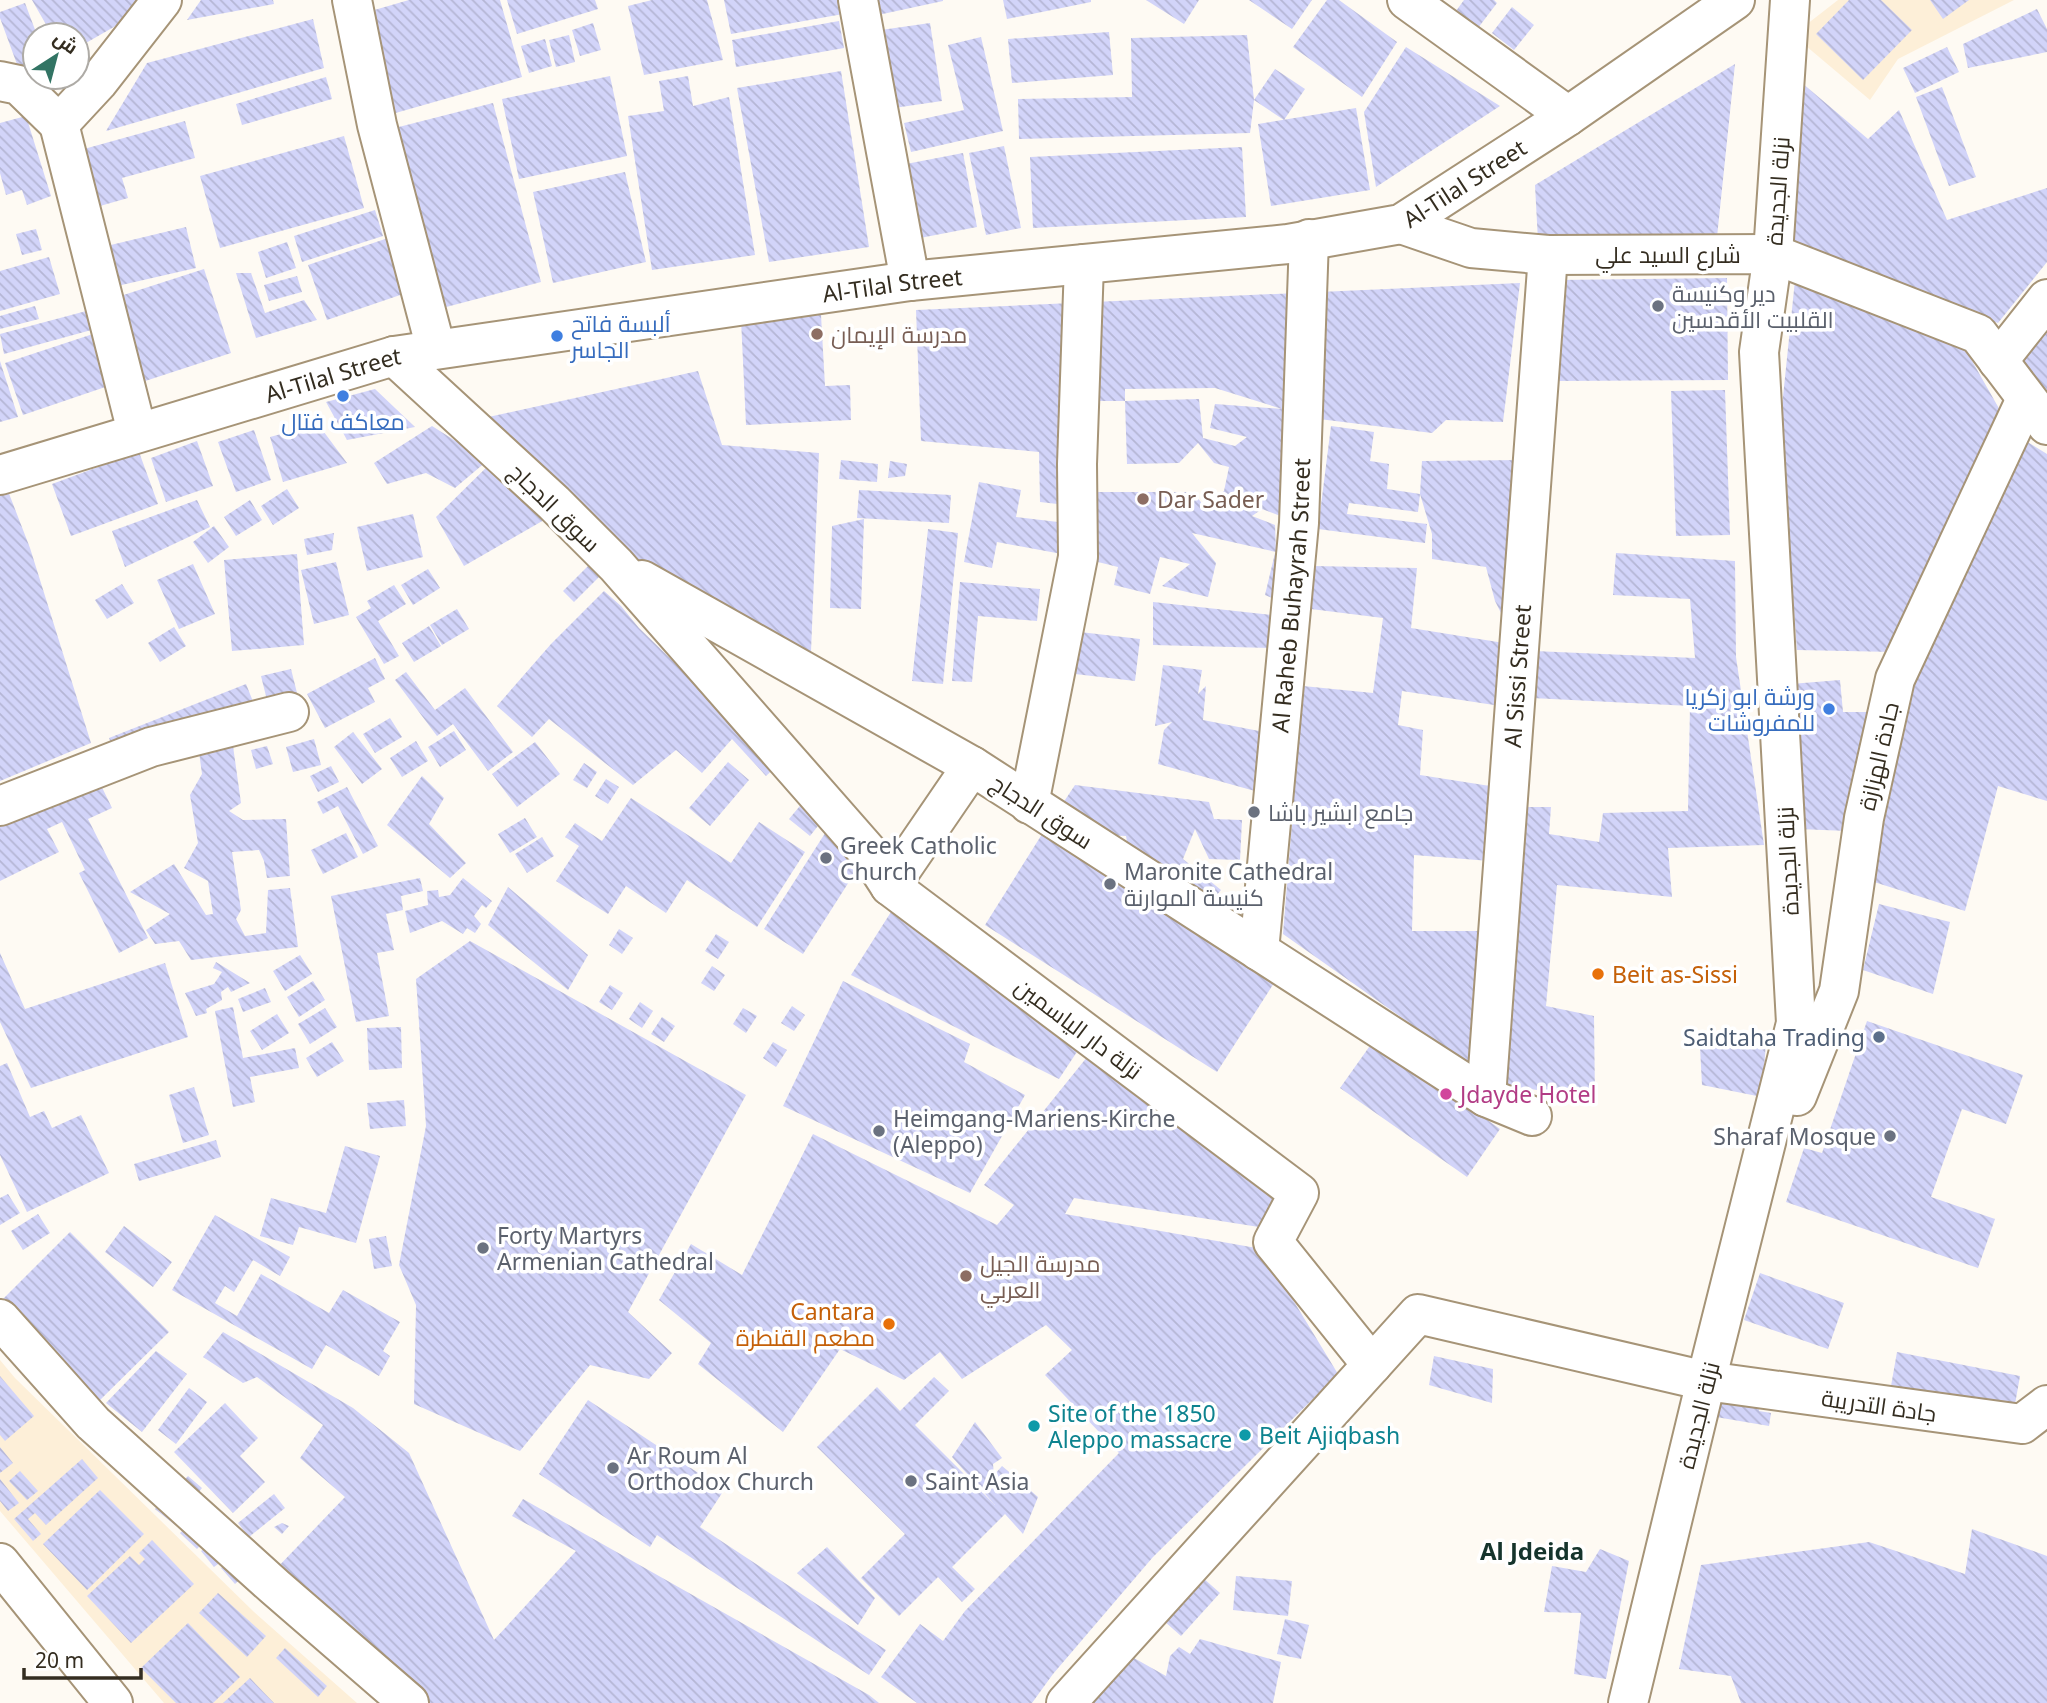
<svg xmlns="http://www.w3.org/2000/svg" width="2047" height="1703" font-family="'Noto Sans',Cairo,sans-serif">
  <defs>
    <pattern id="building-back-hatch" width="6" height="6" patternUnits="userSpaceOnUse" patternTransform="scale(1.75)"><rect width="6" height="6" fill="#d2d4f9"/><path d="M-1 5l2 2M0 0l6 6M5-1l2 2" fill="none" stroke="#b5b6d5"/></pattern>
  </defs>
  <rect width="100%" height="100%" fill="#fefaf3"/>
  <path fill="#fdefd8" d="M1838 0H2014L1898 59 1870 100 1793 35Z
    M0 1360 15 1378 253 1611 357 1703H164L0 1511Z"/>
  <path fill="url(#building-back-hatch)" d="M32 0H140L121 28 119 24 79 47 77 52V35H52Z
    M201 0H273L274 4 187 20Z
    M409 0H500L522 77 392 114 364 13Z
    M507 0H595L598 9 517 34Z
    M652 0H707L723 60 644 75 628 6Z
    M724 0H840L843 14 731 34Z
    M874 0H943V1L878 15Z
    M1003 0H1091V2L1007 19Z
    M1146 0H1199L1184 24Z
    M1249 0H1312L1292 29Z
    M1327 0H1339L1397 42 1362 97 1293 47Z
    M1464 0H1494L1497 3 1478 28 1456 11Z
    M1849 0H1881L1912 30 1863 80 1816 34Z
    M1930 0H1969L1943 19Z
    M25 3 37 35H35V61L18 67 0 18V12Z
    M1512 7 1534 25 1514 50 1492 33Z
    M2037 9 2047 29V52L1968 68 1963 44Z
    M313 19 324 68 106 131 147 63Z
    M839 21 844 48 736 67 732 40Z
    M593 23 601 50 580 56 572 30Z
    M930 23 942 101 894 108 881 30Z
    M1109 32 1113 75 1012 83 1008 39Z
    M569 35 575 62 556 67 549 40Z
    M1247 35 1254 100 1250 133 1019 139 1018 99 1132 97 1131 38Z
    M981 37 1003 131 911 152 904 123 964 110 948 45Z
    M545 39 552 66 529 73 521 46Z
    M1406 47 1500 106 1376 187 1364 112Z
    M1947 47 1959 72 1915 93 1903 68Z
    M1735 64 1717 237 1538 241 1535 185Z
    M1275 69 1305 89 1284 120 1254 100Z
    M841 71 869 247 769 262 737 88Z
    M610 76 627 156 519 179 502 99Z
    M688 76 693 106 729 97 755 255 652 270 628 116 664 111 659 81Z
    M326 77 332 99 242 125 236 104Z
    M1795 77 1868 139 1899 110 1947 220 2047 188V262L1998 323 1793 245Z
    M1942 87 1976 177 1949 186 1916 97Z
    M493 103 541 282 431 311 383 131Z
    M1356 108 1370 190 1271 206 1258 124Z
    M26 116 51 196 27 205 22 190 6 195 0 173V123Z
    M185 121 195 158 122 178 128 198 100 206 84 149Z
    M344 136 364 208 220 248 200 176Z
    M1004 146 1021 228 986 235 969 153Z
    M1242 147 1246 217 1033 228 1030 157Z
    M963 153 977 227 920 238 906 164Z
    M625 172 646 262 553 283 533 192Z
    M375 210 383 236 302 262 294 236Z
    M186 227 196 268 104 289 94 249Z
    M36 229 42 250 22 255 16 234Z
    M391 237 409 292 327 320 308 265Z
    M287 242 296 268 266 278 258 252Z
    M49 257 60 294 0 311V271Z
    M204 269 231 353 133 385 105 301Z
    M236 273H251L265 313 304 300 317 320 256 338Z
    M297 276 302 292 269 301 264 285Z
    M1727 278 1728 380 1559 381 1558 280Z
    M1795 280 1963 345 2001 412 1894 652 1797 650 1780 426Z
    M1520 283 1503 422 1446 420 1432 433 1311 418 1215 388 1125 389V401H1080L1075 506 1040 502 1039 452 921 441 916 310Z
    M35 306 39 319 0 329V316Z
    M90 310 95 329 4 354 0 334Z
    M821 315 825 386 850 385 851 420 746 425 741 319Z
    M2047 317V398L2017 356Z
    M102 331 120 382 23 415 5 363Z
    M0 361 18 417 0 422Z
    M698 371 722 445 819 453 811 652 620 552 484 418Z
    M375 389 415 427 347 440 326 402Z
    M1725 390 1730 535 1676 536 1671 391Z
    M1199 399 1203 438 1235 446 1247 437 1210 428 1215 404 1283 409 1299 523 1262 509 1252 516 1275 525 1276 552 1192 533 1216 563 1208 597 1162 586 1190 564 1160 557 1150 594 1114 585 1118 567 1078 557 1092 492H1193L1204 506 1224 491 1229 467 1214 463 1198 443 1179 463 1127 464 1125 401Z
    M318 424 347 463 283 482 270 437Z
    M432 426 487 461 455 488 426 473 387 484 374 463Z
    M1331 426 1374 432 1370 461 1389 464 1387 489 1420 494 1418 512 1349 503 1347 514 1427 524 1425 543 1318 529Z
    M254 430 271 480 236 492 218 442Z
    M197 441 213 486 166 502 151 458Z
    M2026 441 2047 454V801L1998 786 1965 911 1871 881 1909 684Z
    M139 452 158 504 71 536 52 484Z
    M495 459 551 516 464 566 436 517Z
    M841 460 878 464 877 482 839 479Z
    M1523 460 1513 637 1495 601 1486 567 1432 559V534L1420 494 1422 461Z
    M890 461 907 464 905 476 888 478Z
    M979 482 1021 490 1016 517 1058 522 1078 557 997 542 992 568 964 562Z
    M287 489 299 508 273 525 261 506Z
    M859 490 951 495 949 523 857 518Z
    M8 491 30 548 91 743 0 781V495Z
    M197 500 210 527 125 567 112 531Z
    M250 500 262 520 236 536 224 517Z
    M413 514 423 557 367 571 357 527Z
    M864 519 861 609 830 608 832 526Z
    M214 526 229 547 208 563 193 542Z
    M928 529 958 533 943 684 912 681Z
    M334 533 332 550 307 555 304 539Z
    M1275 553H1276L1277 600 1265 595Z
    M1616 553 1735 561 1736 657 1764 845 1668 848 1672 897 1557 885 1546 1006 1594 1016 1595 1099 1504 1085 1521 807H1551L1549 834 1599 842 1603 813 1688 811 1690 706 1532 698 1534 651 1695 658 1690 599 1613 595Z
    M297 554 304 645 232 651 224 560Z
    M336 562 349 615 314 624 301 570Z
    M193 564 215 614 179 629 157 580Z
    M588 566 599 577 574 602 563 591Z
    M1313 566 1417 568 1411 628 1504 643 1494 705 1402 691 1398 725 1423 730 1420 775 1490 786V861L1414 855 1412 931H1486L1472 1067 1283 934 1303 686 1373 693 1383 618 1311 609Z
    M428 569 440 588 413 605 401 585Z
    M960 582 1040 589 1037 621 978 616 972 682 952 681Z
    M122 584 134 603 107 619 95 600Z
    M394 585 406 604 378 621 399 656 384 664 356 617 371 608 367 601Z
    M604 591 621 606 639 628 779 764 766 776 732 739 702 773 676 750 633 785 549 719 532 737 497 706 551 644Z
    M1153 602 1272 615 1271 648 1153 645Z
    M457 609 469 629 442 645 430 625Z
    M429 626 441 646 414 662 402 643Z
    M174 627 186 646 160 662 148 643Z
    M1080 632 1140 639 1135 681 1075 674Z
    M375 658 385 679 368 688 375 702 325 728 307 694Z
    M1163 665 1202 670 1198 694 1206 686 1203 720 1264 732 1262 793 1158 764 1164 730 1172 722 1155 726Z
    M291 669 300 705 270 712 261 676Z
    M406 672 435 710 465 688 513 752 488 771 453 724 437 736 395 680Z
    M1840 680 1843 712H1873L1848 831 1798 829 1791 684Z
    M246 684 254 704 117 758 109 738Z
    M390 718 402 737 375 753 363 734Z
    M454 731 466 750 440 767 428 747Z
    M353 732 382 769 362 784 334 747Z
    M314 739 321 765 293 772 286 747Z
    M416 741 428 761 402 777 390 758Z
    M535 742 560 774 517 807 492 774Z
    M233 746 241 803 229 811 243 820 286 819 290 876 267 878 264 861 259 850 232 852 241 910 236 919 245 936 266 933 268 890 290 888 298 947 191 960 179 941 155 944 146 930 170 914 130 892 174 864 206 915 213 914 208 881 184 868 198 843 190 795 202 774 199 752Z
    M267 746 273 764 256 769 251 750Z
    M728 762 749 780 710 826 689 808Z
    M584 763 597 772 587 788 573 780Z
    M331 766 339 782 318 792 310 776Z
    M422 776 444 798 429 824 466 863 450 878 387 825Z
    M97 777 112 808 88 819 148 938 119 953 79 873 85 870 62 822 47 829 59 852 0 881V825Z
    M606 779 619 787 608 804 595 796Z
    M1075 785 1209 802 1214 819 1242 820 1240 860 1209 859 1195 829 1183 859 1221 890 1203 912 1129 853 1126 836 1106 835 1061 806Z
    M347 787 378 846 363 854 338 806 323 814 317 802Z
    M809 795 829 812 810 836 789 819Z
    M631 798 731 863 759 822 805 852 757 927 687 880 666 913 626 886 608 914 556 881 579 846 565 837 575 823 602 841Z
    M525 818 537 837 510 853 498 834Z
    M829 827 868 852 803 954 764 929Z
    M1044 831 1276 980 1217 1072 985 925Z
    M346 833 358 857 323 874 311 850Z
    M542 837 554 856 527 873 515 854Z
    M420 878 423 891 401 896 403 910 386 914 394 950 377 953 389 1016 356 1022 331 896Z
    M463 878 492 901 486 908 482 905 474 916 481 924 475 933 467 928 463 934 442 921 410 933 405 911 428 905 427 891 438 890 439 897 450 895Z
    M508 887 588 955 568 990 488 925Z
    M903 893 1098 1020 1059 1079 851 975Z
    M1879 904 1950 922 1933 994 1863 970Z
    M619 929 633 938 622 954 609 945Z
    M716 934 729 942 718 959 705 951Z
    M470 941 746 1095 628 1312 672 1353 649 1379 590 1365 520 1451 414 1404 416 1305 399 1265 426 1126 416 979Z
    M0 953 25 1009 165 963 188 1037 31 1088 0 1022Z
    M300 955 312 974 285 991 273 971Z
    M216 962 250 983 231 992 228 987 221 992 222 1000 206 1009 207 1013 196 1016 185 993 214 984 222 972 213 968Z
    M712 966 725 975 714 991 701 983Z
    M313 981 325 1000 299 1017 287 997Z
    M843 981 970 1044 964 1062 1025 1095 970 1193 783 1106Z
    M610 985 623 993 612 1010 599 1002Z
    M265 988 271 1002 243 1012 238 999Z
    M640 1002 653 1011 642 1028 629 1019Z
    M792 1006 805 1015 794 1031 781 1023Z
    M233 1007 243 1058 295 1048 299 1068 250 1077 255 1102 233 1107 215 1011Z
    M325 1008 337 1027 310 1044 298 1024Z
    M743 1008 757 1016 746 1033 733 1024Z
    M277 1014 289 1033 262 1050 250 1031Z
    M662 1017 675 1026 664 1042 651 1034Z
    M1867 1021 2023 1075 2006 1124 1962 1109 1931 1197 1995 1219 1978 1268 1786 1202 1804 1148 1822 1153Z
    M401 1027 402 1068 369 1070 367 1028Z
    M1374 1040 1500 1129 1467 1177 1340 1088Z
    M1100 1041 1285 1175 1259 1227 1074 1198 1065 1214 1262 1249 1338 1374 1153 1557 1053 1674 1032 1703H917L881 1677 920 1624 943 1641 965 1611 1119 1453 1045 1375 1072 1350 1046 1325 962 1379 940 1352 904 1380 840 1349 783 1432 698 1364 711 1343 659 1300 691 1244 742 1275 813 1134 997 1225 1014 1205 984 1185Z
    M1766 1041 1762 1097 1702 1085 1700 1047Z
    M332 1042 344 1061 317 1077 306 1058Z
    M773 1042 787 1050 776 1067 763 1058Z
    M7 1063 30 1117 44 1111 52 1128 81 1115 109 1173 27 1212 0 1155V1066Z
    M194 1087 209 1135 183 1143 169 1095Z
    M404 1100 406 1126 370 1129 367 1103Z
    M216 1140 221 1157 139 1181 134 1164Z
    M345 1146 380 1156 356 1243 299 1227 293 1245 260 1236 271 1198 326 1213Z
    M8 1194 20 1213 0 1225V1198Z
    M38 1214 50 1233 23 1250 11 1231Z
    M215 1215 290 1257 280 1276 253 1260 234 1292 225 1286 215 1303 237 1316 261 1274 329 1313 343 1290 400 1322 383 1351 390 1356 379 1376 326 1345 312 1369 172 1290Z
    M124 1226 172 1262 153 1287 105 1252Z
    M70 1232 169 1332 96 1404 0 1302Z
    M386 1236 392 1266 374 1269 369 1239Z
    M1760 1273 1844 1303 1828 1349 1744 1320Z
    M223 1332 353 1408 409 1453 494 1640 576 1551 512 1516 523 1499 869 1695 879 1703H428L274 1571 345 1497 300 1458 323 1425 257 1377 243 1383 203 1357Z
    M156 1351 187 1374 142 1432 106 1403Z
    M1897 1352 2020 1376 2014 1410 1891 1386Z
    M1434 1356 1493 1369 1492 1403 1429 1385Z
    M0 1376 34 1416 5 1441 0 1435Z
    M934 1377 949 1391 915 1425 995 1505 952 1457 975 1422 1002 1458 993 1464 994 1475 1002 1466 1038 1497 1023 1534 1005 1514 952 1567 975 1589 962 1602 938 1577 899 1616 861 1578 905 1534 817 1447 877 1387 900 1411Z
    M189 1388 207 1402 176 1444 158 1430Z
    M1761 1395 1759 1411 1771 1413 1769 1426 1716 1417 1719 1399Z
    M588 1400 724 1490 700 1527 886 1650 869 1675 657 1535 650 1547 539 1474Z
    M225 1403 258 1438 240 1456 265 1482 233 1513 174 1452Z
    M0 1447 13 1463 0 1473Z
    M82 1459 98 1478 46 1525 35 1513 28 1519 41 1534 33 1541 14 1519Z
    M20 1471 38 1491 27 1500 9 1481Z
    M188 1476 202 1488 195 1497 180 1485Z
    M0 1479 19 1503 8 1511 0 1501Z
    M100 1490 144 1534 87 1590 43 1544Z
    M274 1494 285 1508 249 1537 238 1523Z
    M165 1497 185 1514 175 1525 155 1509Z
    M194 1520 210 1535 197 1549 180 1533Z
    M282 1523 289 1526 282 1534 274 1527Z
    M1972 1529 2047 1556V1703H1741L1731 1676 1679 1669 1701 1565 1869 1542 1965 1574Z
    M152 1540 194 1584 131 1643 87 1596 130 1556 139 1565 145 1559 139 1553Z
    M215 1540 229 1556 214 1567 201 1551Z
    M827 1547 875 1598 858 1625 797 1573Z
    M1600 1549 1629 1561 1606 1679 1574 1674 1581 1613 1544 1612 1552 1566 1586 1572Z
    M234 1556 248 1572 235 1584 221 1568Z
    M1194 1570 1220 1593 1181 1636 1155 1613Z
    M1236 1576 1292 1581 1288 1616 1233 1610Z
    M218 1593 266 1636 247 1657 199 1613Z
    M1285 1619 1309 1625 1301 1659 1277 1654Z
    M188 1623 240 1677 213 1703H176L141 1668Z
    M1200 1639 1281 1662 1273 1703H1089L1125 1653 1166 1676 1170 1656 1179 1647 1190 1654Z
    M285 1648 327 1686 318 1697 276 1658Z
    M250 1678 274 1703H223Z"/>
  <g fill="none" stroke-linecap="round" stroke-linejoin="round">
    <defs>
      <g id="minor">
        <path d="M352 0 377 125 436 349"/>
        <path d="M858 0 910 281"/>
        <path d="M1407 0 1568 116"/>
        <path d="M0 81 19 85 59 124 98 82 162 0"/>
        <path d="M59 124 137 432"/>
        <path d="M1401 224 1471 248 1548 255 1773 254 1978 334 2047 425"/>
        <path d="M394 356 554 503 616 565 868 852 890 886 972 766 1486 1097 1532 1116"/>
        <path d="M1998 361 2047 299"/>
        <path id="s1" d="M0 475 394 356 910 281 1288 244 1401 224 1568 116 1735 0"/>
        <path d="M642 580 972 766"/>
        <path d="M1029 804 1078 557 1077 464 1084 264"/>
        <path d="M0 806 151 747 289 712"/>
        <path d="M890 886 1299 1193 1273 1242 1372 1365"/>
        <path id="s2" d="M1259 951 1299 523 1309 239"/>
        <path d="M1797 1096 1839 991 1864 818 1895 679 2026 399"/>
        <path id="s3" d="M1486 1097 1548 255"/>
        <path d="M0 1319 93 1423 275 1587 409 1703"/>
        <path d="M1066 1703 1418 1314 1706 1381 2022 1424 2047 1405"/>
        <path d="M1628 1703 1706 1381 1796 1023 1759 352 1773 254 1790 0"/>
      </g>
      <path id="major" d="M0 1563 113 1703"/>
    </defs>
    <use href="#minor" stroke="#a69477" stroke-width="42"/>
    <use href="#major" stroke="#a69477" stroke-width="42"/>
    <use href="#minor" stroke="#fff" stroke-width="38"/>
    <use href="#major" stroke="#fff" stroke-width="38"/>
  </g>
  <g fill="#6b7280" stroke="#fff" stroke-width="2.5">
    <circle cx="1658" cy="306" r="7"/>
    <circle cx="1254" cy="812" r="7"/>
    <circle cx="826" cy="858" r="7"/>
    <circle cx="1110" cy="884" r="7"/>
    <circle cx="879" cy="1131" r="7"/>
    <circle cx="1890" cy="1136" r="7"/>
    <circle cx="483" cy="1248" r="7"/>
    <circle cx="613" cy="1468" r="7"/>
    <circle cx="911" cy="1481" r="7"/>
  </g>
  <g fill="#8d6e63" stroke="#fff" stroke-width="2.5">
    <circle cx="817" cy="334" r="7"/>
    <circle cx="1143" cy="499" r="7"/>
    <circle cx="966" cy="1276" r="7"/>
  </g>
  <g fill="#3f7fe0" stroke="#fff" stroke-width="2.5">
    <circle cx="557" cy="336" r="7"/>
    <circle cx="343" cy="396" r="7"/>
    <circle cx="1829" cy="709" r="7"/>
  </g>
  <g fill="#e8710a" stroke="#fff" stroke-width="2.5">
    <circle cx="1598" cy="974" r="7"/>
    <circle cx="889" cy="1324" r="7"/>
  </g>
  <circle fill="#5c6f8a" stroke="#fff" stroke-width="2.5" cx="1879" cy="1037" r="7"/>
  <circle fill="#d1479c" stroke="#fff" stroke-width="2.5" cx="1446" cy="1094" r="7"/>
  <g fill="#0f9aa8" stroke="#fff" stroke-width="2.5">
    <circle cx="1034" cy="1426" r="7"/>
    <circle cx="1245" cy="1435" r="7"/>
  </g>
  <g text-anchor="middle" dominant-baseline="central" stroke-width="7" stroke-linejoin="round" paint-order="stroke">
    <g font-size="23" fill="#342d20" stroke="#fff">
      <text stroke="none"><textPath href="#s1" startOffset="1503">Al-Tilal Street</textPath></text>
      <text transform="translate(1777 191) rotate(-86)">نزلة الجديدة</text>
      <text x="1668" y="254">شارع السيد علي</text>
      <text stroke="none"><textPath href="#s1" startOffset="915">Al-Tilal Street</textPath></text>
      <text stroke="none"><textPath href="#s1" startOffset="348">Al-Tilal Street</textPath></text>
      <text transform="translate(555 507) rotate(44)">سوق الدجاج</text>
      <text stroke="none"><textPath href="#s2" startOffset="357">Al Raheb Buhayrah Street</textPath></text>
      <text stroke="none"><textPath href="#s3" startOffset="422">Al Sissi Street</textPath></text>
      <text transform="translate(1878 756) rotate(-77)">جادة الهزازة</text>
      <text transform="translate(1042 811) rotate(33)">سوق الدجاج</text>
      <text transform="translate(1787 861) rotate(-93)">نزلة الجديدة</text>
      <text transform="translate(1079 1028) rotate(37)">نزلة دار الياسمين</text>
      <text transform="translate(1879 1405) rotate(8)">جادة التدريبة</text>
      <text transform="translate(1698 1415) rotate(-76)">نزلة الجديدة</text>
    </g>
    <g font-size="23" fill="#5b616d" stroke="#fff" text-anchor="start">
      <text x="1672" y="293">دير وكنيسة<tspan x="1672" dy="26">القلبيت الأقدسين</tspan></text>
      <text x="1268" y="812">جامع ابشير باشا</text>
      <text x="840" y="845">Greek Catholic<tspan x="840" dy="26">Church</tspan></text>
      <text x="1124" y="871">Maronite Cathedral<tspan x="1124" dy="26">كنيسة الموارنة</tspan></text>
      <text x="893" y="1118">Heimgang-Mariens-Kirche<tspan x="893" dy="26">(Aleppo)</tspan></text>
      <text x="1876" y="1136" text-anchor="end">Sharaf Mosque</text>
      <text x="497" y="1235">Forty Martyrs<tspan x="497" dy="26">Armenian Cathedral</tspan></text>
      <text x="627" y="1455">Ar Roum Al<tspan x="627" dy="26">Orthodox Church</tspan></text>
      <text x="925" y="1481">Saint Asia</text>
    </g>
    <g font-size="23" fill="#366cbe" stroke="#fff" text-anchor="start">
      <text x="571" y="323">ألبسة فاتح<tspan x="571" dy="26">الجاسر</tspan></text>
      <text x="343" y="421" text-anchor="middle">معاكف فتال</text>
      <text x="1815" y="696" text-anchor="end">ورشة ابو زكريا<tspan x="1815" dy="26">للمفروشات</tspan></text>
    </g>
    <g font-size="23" fill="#785e54" stroke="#fff" text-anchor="start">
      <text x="831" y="334">مدرسة الإيمان</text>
      <text x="1157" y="499">Dar Sader</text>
      <text x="980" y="1263">مدرسة الجيل<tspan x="980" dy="26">العربي</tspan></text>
    </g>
    <g font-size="23" fill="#c56008" stroke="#fff" text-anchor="start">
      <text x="1612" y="974">Beit as-Sissi</text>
      <text x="875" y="1311" text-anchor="end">Cantara<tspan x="875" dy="26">مطعم القنطرة</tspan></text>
    </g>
    <g font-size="23" fill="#4e5e75" stroke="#fff" text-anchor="end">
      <text x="1865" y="1037">Saidtaha Trading</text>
    </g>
    <g font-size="23" fill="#b23c85" stroke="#fff" text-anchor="start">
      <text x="1460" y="1094">Jdayde Hotel</text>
    </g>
    <g font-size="23" fill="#0d838f" stroke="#fff" text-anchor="start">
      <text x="1048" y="1413">Site of the 1850<tspan x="1048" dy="26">Aleppo massacre</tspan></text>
      <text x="1259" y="1435">Beit Ajiqbash</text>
    </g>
    <g font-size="24" font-weight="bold" fill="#15342c" stroke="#fff">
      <text x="1532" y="1550">Al Jdeida</text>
    </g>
  </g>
  <g transform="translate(56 56) rotate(36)"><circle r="33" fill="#ffffff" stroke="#aeaba6" stroke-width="2"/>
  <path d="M0-5L12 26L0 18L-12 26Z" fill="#327464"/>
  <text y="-10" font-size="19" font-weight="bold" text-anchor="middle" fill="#342d20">ش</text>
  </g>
  <path d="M24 1668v10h117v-10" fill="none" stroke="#342d20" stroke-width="3.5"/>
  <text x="35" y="1668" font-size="21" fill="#342d20" stroke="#ffffff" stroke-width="5" paint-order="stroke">20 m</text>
</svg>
